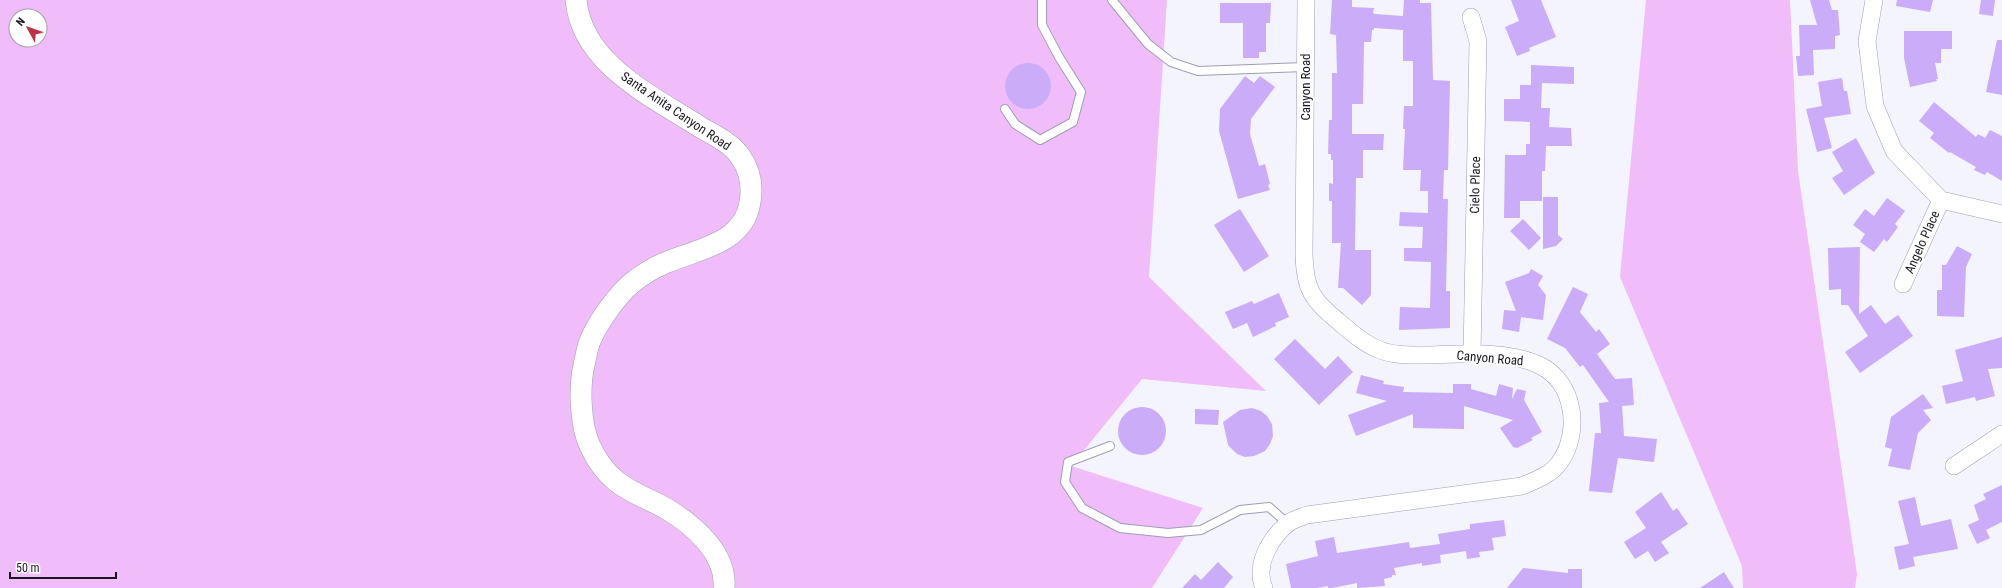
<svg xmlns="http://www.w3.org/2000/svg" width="2002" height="588" font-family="'Roboto Condensed',sans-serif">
  <rect width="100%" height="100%" fill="#f3f4fe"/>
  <path fill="#f0bcf9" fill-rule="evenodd" d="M0 0H1167L1149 277 1266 391 1142 379 1071 466 1203 508 1152 588H0ZM16 16H40V40H16Z
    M1646 0H1790L1798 171 1857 574 1855 588H1743L1742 566 1620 277Z"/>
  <path fill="#cbacf8" d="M1332 0H1352V7L1374 8 1373 13 1375 14 1403 16 1404 0H1420V3H1431L1433 80 1450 81 1448 170H1444L1443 199H1448L1446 291H1450V328L1399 330 1400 307 1430 308 1431 262 1404 261V248H1422L1423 227 1399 226 1400 212 1428 213V191H1420L1421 170H1403L1405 129H1403L1404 106H1413V61H1403V30L1374 28V30H1372L1371 42H1364L1363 104H1352V134H1384L1383 150H1363V178H1356L1355 250H1371V295L1362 305 1343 288H1338L1341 243H1332V201H1329V183L1333 184V160H1331V154H1328L1329 120H1332V73H1337L1336 35 1330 34Z
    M1511 0H1541L1556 37 1529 48 1530 51 1517 56 1505 27 1519 21Z
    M1810 0H1829L1832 10H1838L1840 35 1835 36V49L1813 50 1814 75 1798 76 1796 56H1800L1799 25H1817Z
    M1897 0H1933L1930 12 1896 6Z
    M1981 0H1995L1993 16 1979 14Z
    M1220 3H1271L1270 23H1266V52H1259V58H1243V23H1220Z
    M1904 31H1952V49H1941V63H1935L1938 79H1936L1937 81 1910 87 1904 58Z
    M1997 40H2002V95L1986 92Z
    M1005 86a23 23 0 1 1 46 0a23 23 0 1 1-46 0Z
    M1531 65 1574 67V84L1542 83 1541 108H1550L1549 127 1571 128 1572 146H1546L1545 171H1542V201H1520V218H1504L1505 155H1526V144H1530V122L1504 121V99H1520V85H1531Z
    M1245 76 1254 83 1260 76 1275 87 1251 119 1250 134 1259 166 1265 164 1270 184 1268 185 1270 190 1238 199 1219 131 1220 109Z
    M1842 78 1844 91H1847L1851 114 1824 118 1832 148 1817 152 1806 109 1822 106 1818 82Z
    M1934 102 1976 137 1978 134 1985 138 1990 130 2002 136V181L1987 172 1985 175 1974 170 1976 167 1950 152 1949 153 1930 138 1934 133 1919 121Z
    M1856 138 1875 173 1844 195 1832 178 1843 171 1832 152Z
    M1543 197H1558V235L1563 239 1556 246 1543 249Z
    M1887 198 1905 211 1895 224 1898 227 1887 242 1884 239 1874 252 1860 242 1865 234 1853 225 1865 209 1874 216Z
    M1240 209 1269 256 1244 272 1214 225Z
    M1523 219 1541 238 1529 250 1510 231Z
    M1957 246 1972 254 1966 267 1964 317 1937 316V290H1942V265H1946Z
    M1860 247 1859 314 1871 305 1885 324 1898 315 1913 336 1860 373 1845 352 1868 336 1848 305H1841V289L1829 290 1828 248Z
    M1531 269 1543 276 1538 285 1546 295 1543 320 1521 317 1519 332 1502 329 1504 310 1516 311 1505 282 1529 273Z
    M1573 287 1588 294 1580 312 1596 332 1599 329 1610 344 1597 354 1615 379 1632 378 1634 405 1622 406 1624 436 1657 439 1654 462 1618 458 1612 493 1589 491 1595 433H1601L1599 403 1609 402 1583 365 1580 367 1565 348 1547 339Z
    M1279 293 1289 317 1275 323 1276 326 1253 337 1247 323 1233 329 1225 312 1252 301 1254 304Z
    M2002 337V368L1988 369 1995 396 1976 401 1975 397 1946 404 1942 386 1963 381 1955 350Z
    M1295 339 1325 369 1338 356 1353 372 1319 405 1274 359Z
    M1361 375 1384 381 1383 384 1404 387 1403 392 1453 393V384H1471V389L1496 396 1499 384 1513 388 1512 399 1517 389 1526 391 1524 400 1542 432 1531 438 1533 440 1517 448 1513 447 1500 428 1513 420 1464 406V429L1413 428V414L1356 436 1348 415 1387 401 1356 393Z
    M1923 394 1933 408 1923 410 1931 420 1918 433 1910 470 1888 466 1892 449 1885 447 1891 417Z
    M1118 431a24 24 0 1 1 48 0a24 24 0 1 1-48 0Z
    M1252 408 1261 411 1267 416 1272 424 1273 436 1270 444 1265 451 1254 456 1245 457 1237 454 1228 445 1223 422 1240 410Z
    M1195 409 1219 410 1218 425 1195 424Z
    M2002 485V522L1986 530 1990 538 1977 544 1968 525 1979 520 1974 505 1986 499 1983 494Z
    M1661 492 1673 511 1677 508 1688 524 1661 542 1669 553 1655 562 1648 551 1635 559 1624 542 1646 528 1635 512Z
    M1915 497 1921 526 1951 519 1958 549 1913 557 1915 566 1899 570 1894 547 1909 544 1898 501Z
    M1504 520 1506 536 1492 538 1494 550 1479 552 1480 557 1467 559 1466 551 1440 555 1441 563 1422 566V563L1394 568 1396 575H1392V577L1384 579 1385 586 1357 588V583L1332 588H1328V586L1317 588H1291L1286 564 1318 556 1315 541 1334 537 1337 553 1409 542 1410 548 1440 544 1438 534 1470 529V524Z
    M1218 562 1233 577 1224 588H1182L1195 574 1201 580Z
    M1523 568 1568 573V569H1582V588H1507Z
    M1724 572 1734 588H1700Z"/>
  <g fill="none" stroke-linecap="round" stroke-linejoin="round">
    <defs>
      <path id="service" d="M1112 0 1148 44 1171 62 1198 71 1305 67
        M1005 109 1015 124 1040 140 1073 122 1081 92 1059 57 1042 25V0
        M1110 446 1068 462 1065 482 1082 508 1120 528 1168 533 1201 530 1240 510 1269 507 1288 524"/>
      <path id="minor" d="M1874 0 1867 41 1875 106 1894 151 1941 200 2002 214
        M1471 17 1478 41 1472 354
        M1903 284 1941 200
        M1954 466 2002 434
        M1264 588C1254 565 1271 536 1290 522 1295 519 1302 517 1307 515L1522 486C1536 480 1551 475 1560 462 1581 432 1575 382 1539 365 1508 350 1462 354 1428 355 1413 355 1395 356 1380 350 1364 344 1351 332 1338 321 1312 300 1305 289 1304 255L1306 0"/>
      <path id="tertiary" d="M576 0C582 64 652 96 700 127 714 135 731 143 740 156 750 170 753 185 750 202 744 244 697 249 665 263 655 267 642 275 633 282 617 295 598 322 590 341 587 348 586 357 584 365 579 387 580 425 590 446 596 459 605 472 616 481 631 493 651 500 667 509 693 525 727 553 724 588"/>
    </defs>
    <use href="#service" stroke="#9d9eb5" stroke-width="10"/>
    <use href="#minor" stroke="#9d9eb5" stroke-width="18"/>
    <use href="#tertiary" stroke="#9d9eb5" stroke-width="22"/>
    <use href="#service" stroke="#fff" stroke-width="8"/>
    <use href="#minor" stroke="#fff" stroke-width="17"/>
    <use href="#tertiary" stroke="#fff" stroke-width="21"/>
  </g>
  <g text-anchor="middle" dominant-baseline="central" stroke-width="4" stroke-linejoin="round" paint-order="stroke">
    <g font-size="13" fill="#171720" stroke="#fff">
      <text transform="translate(1305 87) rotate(-90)">Canyon Road</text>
      <text transform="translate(676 111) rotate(34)">Santa Anita Canyon Road</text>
      <text transform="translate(1475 185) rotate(-89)">Cielo Place</text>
      <text transform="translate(1922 242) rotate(-66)">Angelo Place</text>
      <text transform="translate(1490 358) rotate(5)">Canyon Road</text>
    </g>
  </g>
  <g transform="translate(28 28) rotate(310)"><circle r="19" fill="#ffffff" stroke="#a2a2a6"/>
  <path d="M0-3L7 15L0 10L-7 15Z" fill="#c02f45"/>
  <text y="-6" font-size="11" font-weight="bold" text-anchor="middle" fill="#171720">N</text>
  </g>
  <path d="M10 572v6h106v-6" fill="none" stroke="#171720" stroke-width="2"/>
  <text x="16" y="572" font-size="12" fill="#171720" stroke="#ffffff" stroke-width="3" paint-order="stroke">50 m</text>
</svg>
